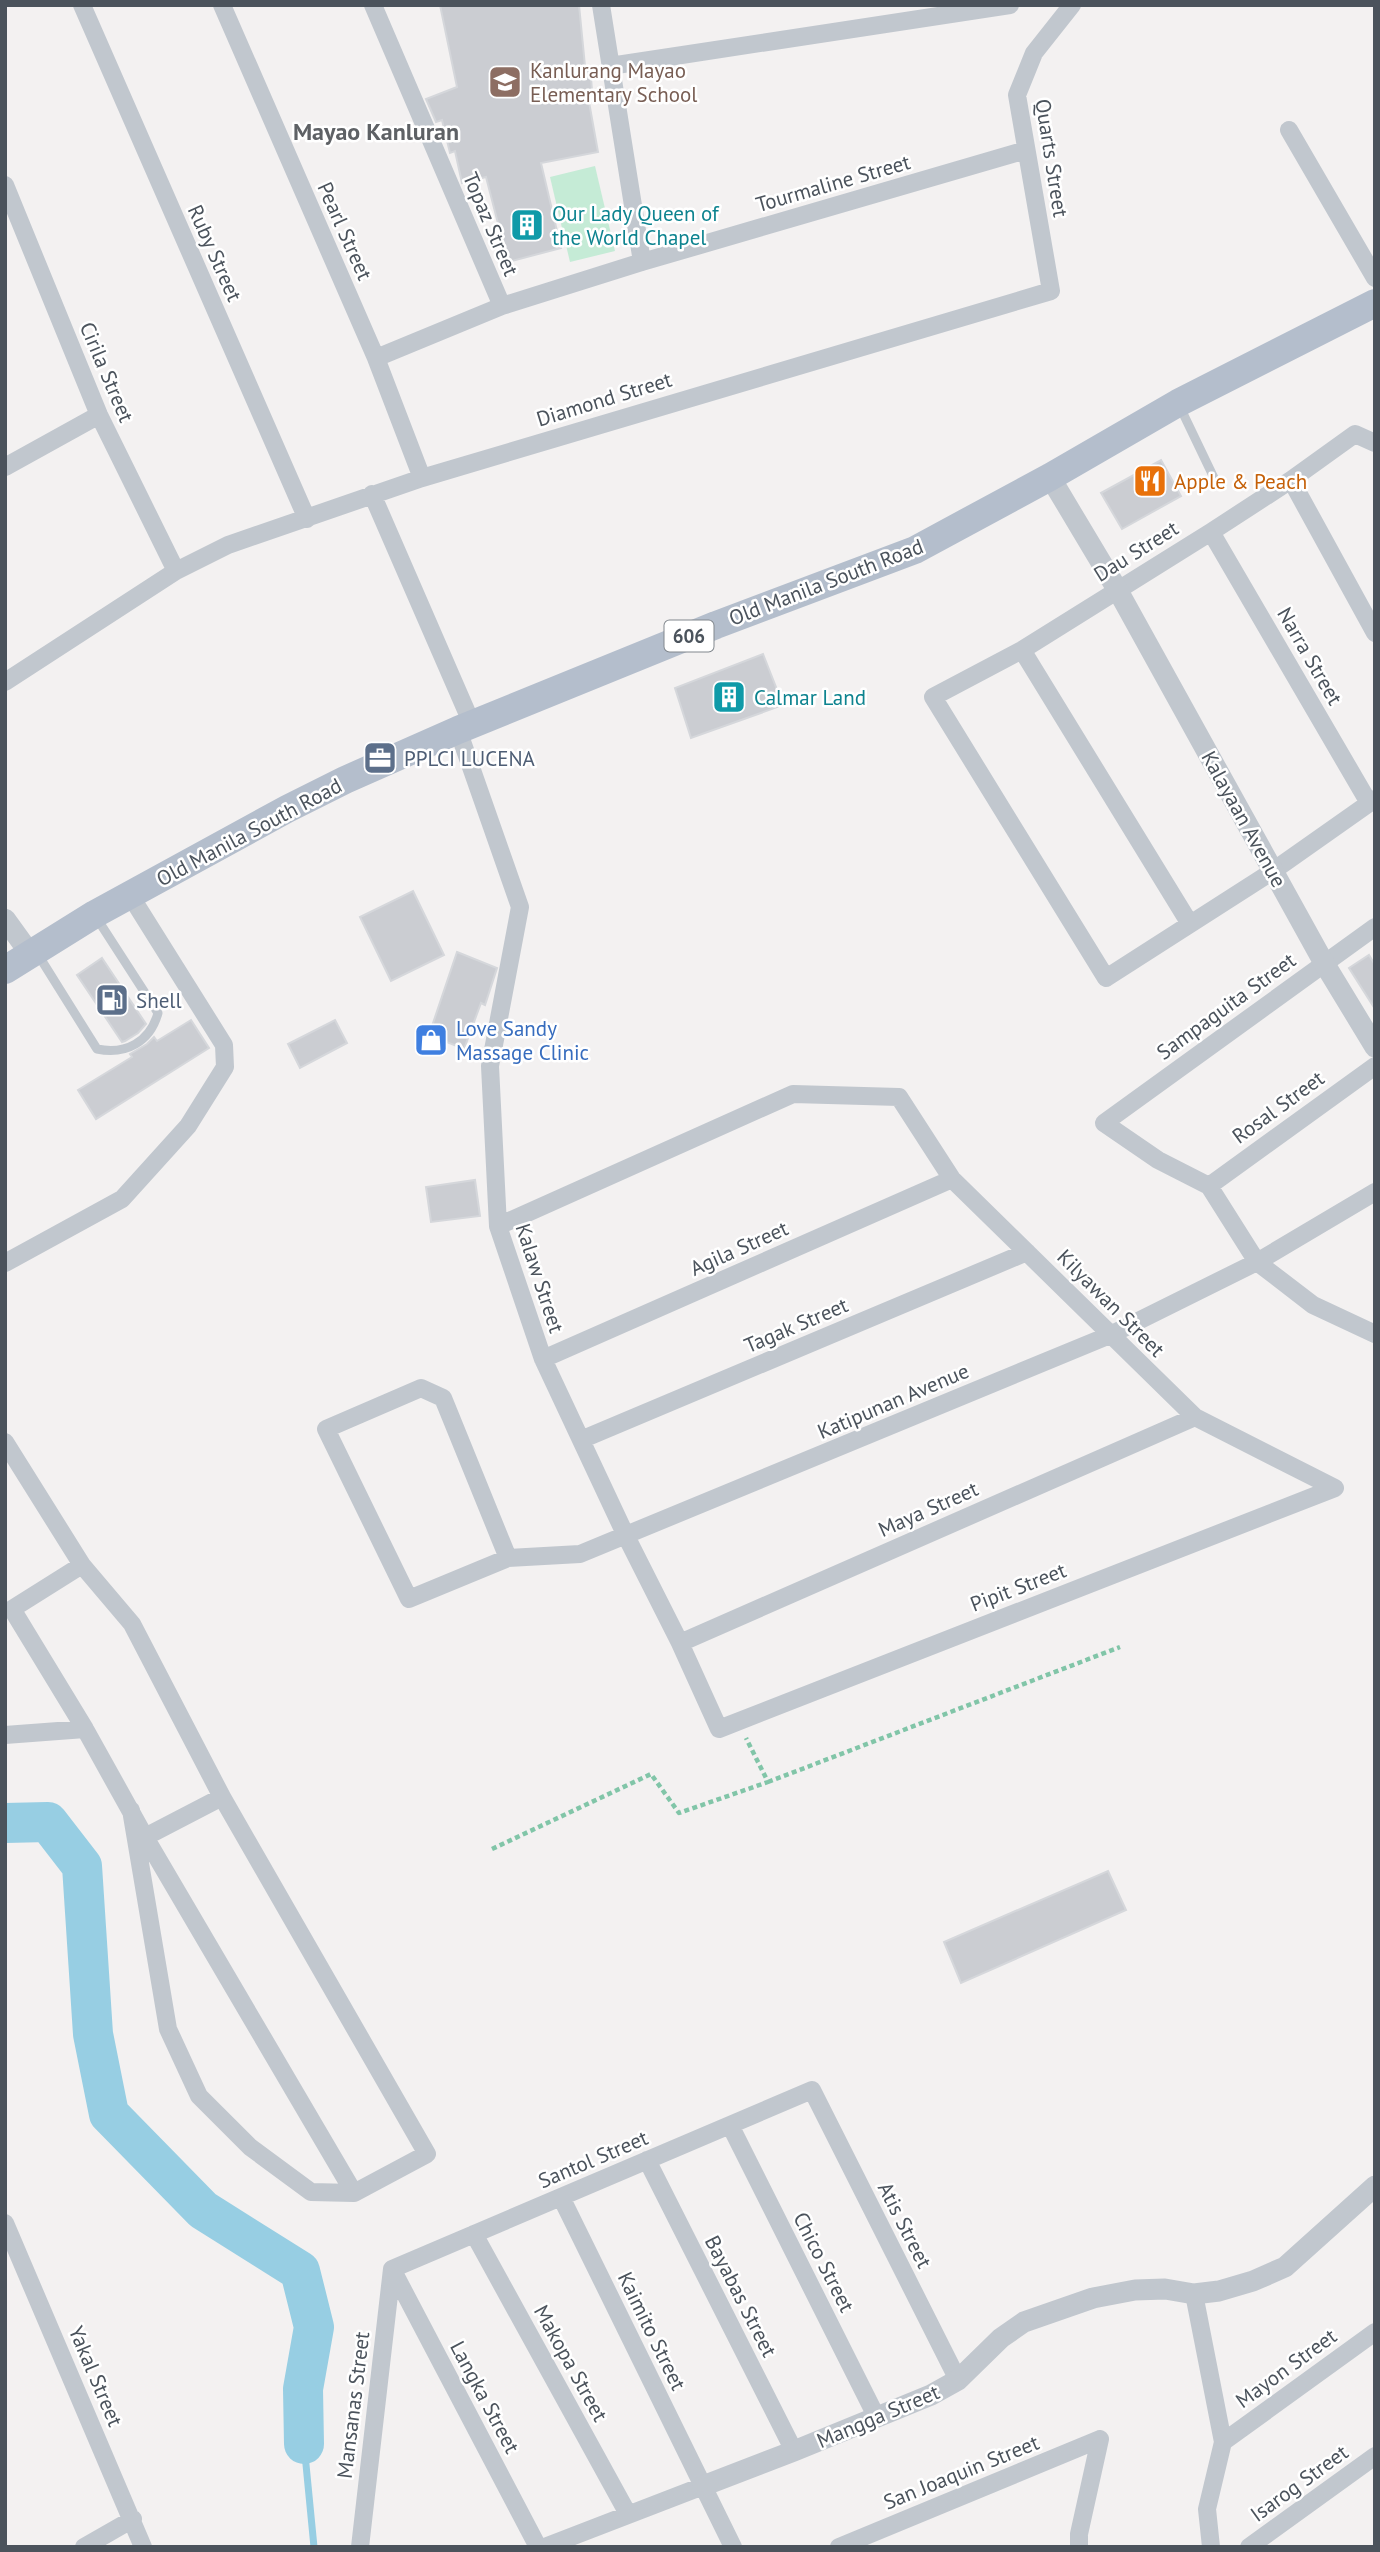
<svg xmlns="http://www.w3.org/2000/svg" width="1380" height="2552" font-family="'PT Sans',sans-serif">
  <rect width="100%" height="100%" fill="#f3f1f1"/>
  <path fill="#c5ebd6" d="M595 166 615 251 570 262 550 177Z"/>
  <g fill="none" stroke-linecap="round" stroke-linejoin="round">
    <path stroke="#97cee3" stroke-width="7" d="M304 2444 314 2547"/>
    <path stroke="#97cee3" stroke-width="40" d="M5 1823 48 1822 82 1866 93 2034 109 2114 203 2210 300 2271 314 2327 303 2389 304 2444"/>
  </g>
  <path fill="#cbcdd2" stroke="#d5d7db" stroke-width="2" d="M440 5H579L585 66H590L593 102H589L598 152 541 163 561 248 508 262 486 177 462 183 455 151 450 153 442 120 436 122 426 99 457 87Z
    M1161 460 1181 496 1122 529 1101 493Z
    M763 654 783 705 691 738 675 688Z
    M413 891 444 955 391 981 360 917Z
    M457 952 497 968 485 1005 481 1003 464 1049 429 1035Z
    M1369 955 1375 965V1009L1349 968Z
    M102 958 146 1024 138 1033 125 1041 122 1042 77 975Z
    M191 1020 209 1048 96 1119 78 1090 132 1057 130 1054 147 1044 154 1037 157 1041Z
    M335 1020 347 1043 300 1068 288 1044Z
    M475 1180 480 1216 431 1222 426 1187Z
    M1108 1871 1126 1910 961 1983 944 1942Z"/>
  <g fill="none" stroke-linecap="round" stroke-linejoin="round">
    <path stroke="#81c5a8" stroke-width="4.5" stroke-dasharray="5 3.5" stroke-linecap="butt" d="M768 1782 1120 1647
      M492 1849 651 1774 679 1813 768 1782 746 1738"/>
    <path stroke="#c1c7ce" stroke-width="9" d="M1180 407 1215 480
      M37 953 97 1049C126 1055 150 1042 158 1013L96 917"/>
    <path stroke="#c1c7ce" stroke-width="18" d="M82 5 307 519
      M222 5 376 358 422 478
      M373 5 502 306
      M601 5 642 262
      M610 66 1010 5
      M1289 130 1375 278
      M5 185 99 415 176 571
      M376 358 502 306 642 262 1026 150
      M1375 443 1355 434 1291 480 1211 532 1022 650 933 697 1106 978 1273 871 1375 799
      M5 467 99 415
      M1291 480 1375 633
      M372 494 472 724
      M1211 532 1369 803
      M1022 650 1190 924
      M5 682 176 571 228 545 422 478 1051 291 1017 95 1034 53 1072 5
      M458 730 520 907 490 1066 498 1226 543 1359 626 1536 680 1643 719 1729 1335 1488
      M1375 927 1104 1123 1158 1160 1209 1186 1257 1262 1313 1305 1375 1334
      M1209 1186 1375 1066
      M498 1226 793 1094 899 1097 952 1179 1195 1417 1335 1488
      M5 1263 122 1199 188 1126 225 1067 224 1045 130 895
      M543 1359 952 1179
      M583 1439 1027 1252
      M5 1442 82 1565 132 1624 222 1797 427 2154 354 2193 311 2192 250 2147 199 2096 168 2029 131 1810
      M508 1558 443 1398 421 1388 326 1429 409 1599 508 1558 580 1554 1110 1335 1257 1262 1375 1192
      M82 1565 12 1609 85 1729 145 1837 354 2193
      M680 1643 1195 1417
      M5 1735 85 1729
      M145 1837 222 1797
      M730 2125 877 2418
      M647 2160 794 2451
      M561 2197 733 2547
      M5 2223 143 2547
      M474 2234 628 2514
      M392 2269 812 2090 958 2380
      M392 2269 538 2547
      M1194 2294 1223 2442 1207 2509 1211 2547
      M1223 2442 1375 2332
      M84 2547 133 2519
      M360 2547 392 2269
      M545 2547 703 2486
      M839 2547 1100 2439
      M1079 2547V2534L1100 2439
      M1249 2547 1375 2456"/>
    <path stroke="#c1c7ce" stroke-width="21" d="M1050 477 1117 589 1324 963 1375 1047
      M5 919 31 955
      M703 2486 794 2451 931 2395 958 2380 1001 2338 1024 2322 1093 2298 1135 2290 1165 2289 1194 2294 1219 2291 1253 2281 1285 2267 1375 2186"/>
    <path stroke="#b4becc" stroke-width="28" d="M5 970 95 914 287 809 345 780 458 730 716 625 915 550 1050 477 1178 403 1375 303"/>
  </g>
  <defs>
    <symbol id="school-square" viewBox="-11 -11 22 22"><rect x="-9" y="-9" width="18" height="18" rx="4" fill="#8d6e63" stroke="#fff"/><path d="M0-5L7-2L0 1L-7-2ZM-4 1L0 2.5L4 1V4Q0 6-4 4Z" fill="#fff"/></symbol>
    <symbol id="building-square" viewBox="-11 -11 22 22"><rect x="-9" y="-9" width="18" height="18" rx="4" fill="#0f9aa8" stroke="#fff"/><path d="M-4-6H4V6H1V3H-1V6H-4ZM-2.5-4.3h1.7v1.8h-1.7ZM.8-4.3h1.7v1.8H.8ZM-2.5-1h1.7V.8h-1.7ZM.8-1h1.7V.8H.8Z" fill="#fff"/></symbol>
    <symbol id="restaurant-square" viewBox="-11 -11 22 22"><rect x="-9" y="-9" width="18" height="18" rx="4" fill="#e8710a" stroke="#fff"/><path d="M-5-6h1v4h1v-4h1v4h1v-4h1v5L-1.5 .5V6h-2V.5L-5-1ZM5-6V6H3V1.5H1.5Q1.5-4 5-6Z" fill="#fff"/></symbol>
    <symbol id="office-square" viewBox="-11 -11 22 22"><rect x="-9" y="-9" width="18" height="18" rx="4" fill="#5c6f8a" stroke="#fff"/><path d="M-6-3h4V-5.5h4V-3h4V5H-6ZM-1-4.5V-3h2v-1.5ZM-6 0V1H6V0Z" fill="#fff"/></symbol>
    <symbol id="fuel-square" viewBox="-11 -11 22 22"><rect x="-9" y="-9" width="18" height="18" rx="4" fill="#5c6f8a" stroke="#fff"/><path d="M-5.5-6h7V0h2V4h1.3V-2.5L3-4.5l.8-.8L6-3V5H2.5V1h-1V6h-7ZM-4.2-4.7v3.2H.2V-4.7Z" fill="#fff"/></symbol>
    <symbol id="shop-square" viewBox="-11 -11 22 22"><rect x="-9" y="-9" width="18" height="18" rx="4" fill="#3f7fe0" stroke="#fff"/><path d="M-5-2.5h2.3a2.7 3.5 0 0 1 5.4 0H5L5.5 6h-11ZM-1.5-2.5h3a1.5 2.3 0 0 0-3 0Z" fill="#fff"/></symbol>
  </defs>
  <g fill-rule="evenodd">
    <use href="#school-square" x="486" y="63" width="38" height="38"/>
    <use href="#building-square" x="508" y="206" width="38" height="38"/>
    <use href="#restaurant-square" x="1131" y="462" width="38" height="38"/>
    <use href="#building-square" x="710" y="678" width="38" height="38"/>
    <use href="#office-square" x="361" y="739" width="38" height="38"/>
    <use href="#fuel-square" x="93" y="981" width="38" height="38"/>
    <use href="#shop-square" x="412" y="1021" width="38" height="38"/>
  </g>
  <g text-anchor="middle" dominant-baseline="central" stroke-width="5" stroke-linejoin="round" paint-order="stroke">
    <rect fill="#fff" stroke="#81878d" stroke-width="2" x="664.5" y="620.5" width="49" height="31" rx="5"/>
    <g font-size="19" font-weight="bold" fill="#4b535c">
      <text x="689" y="636">606</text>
    </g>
    <g font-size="21" fill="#785e54" stroke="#fff" text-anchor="start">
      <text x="530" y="70">Kanlurang Mayao<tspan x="530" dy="24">Elementary School</tspan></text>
    </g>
    <g font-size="21" fill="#4b535c" stroke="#fff">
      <text transform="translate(1052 158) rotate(81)">Quarts Street</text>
      <text transform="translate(833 183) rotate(-16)">Tourmaline Street</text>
      <text transform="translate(491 224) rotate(67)">Topaz Street</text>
      <text transform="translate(345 231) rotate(66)">Pearl Street</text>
      <text transform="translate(215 253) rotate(66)">Ruby Street</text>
      <text transform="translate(107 372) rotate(67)">Cirila Street</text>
      <text transform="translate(604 399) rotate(-17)">Diamond Street</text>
      <text transform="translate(1136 551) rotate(-32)">Dau Street</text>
      <text transform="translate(826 582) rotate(-21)">Old Manila South Road</text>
      <text transform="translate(1310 656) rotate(60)">Narra Street</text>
      <text transform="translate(1244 819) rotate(61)">Kalayaan Avenue</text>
      <text transform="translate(249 832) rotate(-28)">Old Manila South Road</text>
      <text transform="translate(1226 1006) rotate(-36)">Sampaguita Street</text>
      <text transform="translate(1278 1107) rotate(-36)">Rosal Street</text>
      <text transform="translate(739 1248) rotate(-24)">Agila Street</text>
      <text transform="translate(540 1278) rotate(72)">Kalaw Street</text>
      <text transform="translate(1111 1303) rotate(45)">Kilyawan Street</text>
      <text transform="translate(796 1325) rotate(-23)">Tagak Street</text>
      <text transform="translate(893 1401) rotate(-23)">Katipunan Avenue</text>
      <text transform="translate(928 1509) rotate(-24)">Maya Street</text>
      <text transform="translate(1018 1587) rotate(-21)">Pipit Street</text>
      <text transform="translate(593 2159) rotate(-23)">Santol Street</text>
      <text transform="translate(905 2225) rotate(63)">Atis Street</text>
      <text transform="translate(824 2262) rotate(63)">Chico Street</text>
      <text transform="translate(741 2296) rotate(63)">Bayabas Street</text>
      <text transform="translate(652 2331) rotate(64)">Kaimito Street</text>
      <text transform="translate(571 2363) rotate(61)">Makopa Street</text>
      <text transform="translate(1286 2368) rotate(-36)">Mayon Street</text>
      <text transform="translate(96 2376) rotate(67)">Yakal Street</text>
      <text transform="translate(485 2397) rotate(62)">Langka Street</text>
      <text transform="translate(353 2405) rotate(-83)">Mansanas Street</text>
      <text transform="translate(878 2416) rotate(-23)">Mangga Street</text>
      <text transform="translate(961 2472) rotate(-22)">San Joaquin Street</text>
      <text transform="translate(1299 2483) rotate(-36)">Isarog Street</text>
    </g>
    <g font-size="21" fill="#0d838f" stroke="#fff" text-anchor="start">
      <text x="552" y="213">Our Lady Queen of<tspan x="552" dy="24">the World Chapel</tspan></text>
      <text x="754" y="697">Calmar Land</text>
    </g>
    <g font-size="21" fill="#c56008" stroke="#fff" text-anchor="start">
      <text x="1174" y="481">Apple &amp; Peach</text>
    </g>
    <g font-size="21" fill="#4e5e75" stroke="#fff" text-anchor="start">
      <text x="404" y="758">PPLCI LUCENA</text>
      <text x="136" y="1000">Shell</text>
    </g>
    <g font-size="21" fill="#366cbe" stroke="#fff" text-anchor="start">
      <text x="456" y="1028">Love Sandy<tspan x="456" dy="24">Massage Clinic</tspan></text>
    </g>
    <g font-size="24" font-weight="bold" fill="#5e6165" stroke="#fff">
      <text x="376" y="131">Mayao Kanluran</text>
    </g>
  </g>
  <rect width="1380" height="2552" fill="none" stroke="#4b535c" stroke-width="14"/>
</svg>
